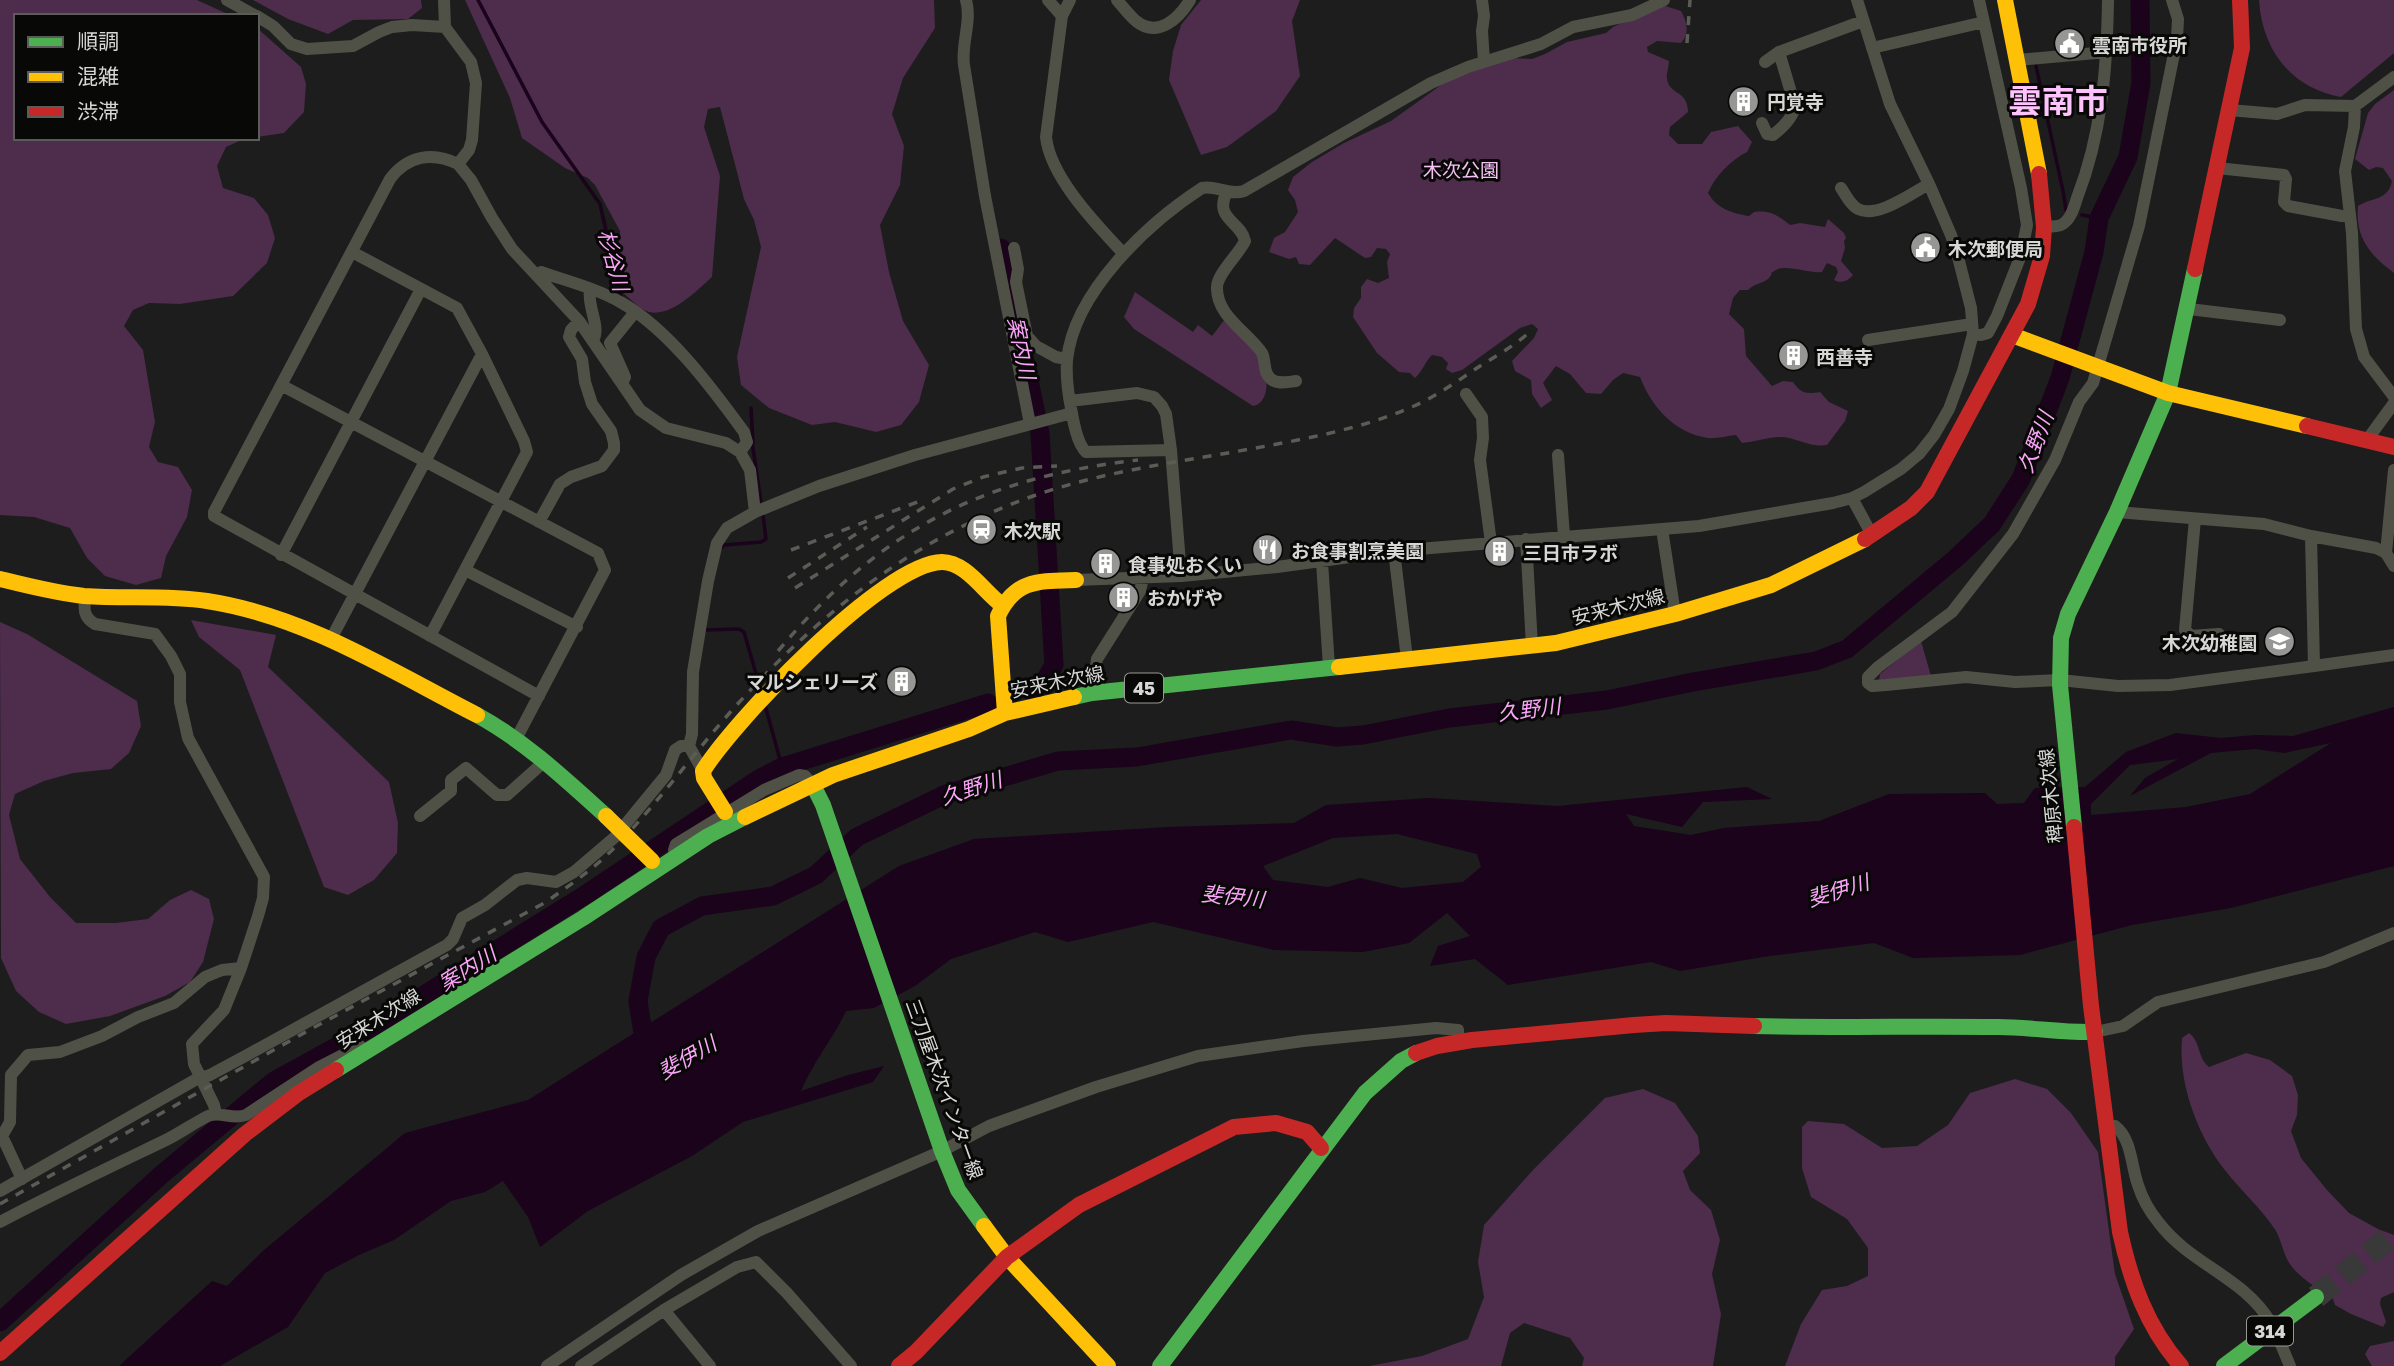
<svg xmlns="http://www.w3.org/2000/svg" width="2394" height="1366" font-family="'Golos Text','Noto Sans JP',sans-serif">
  <rect width="100%" height="100%" fill="#1d1d1d"/>
  <path fill="#4d2c4c" d="M0 0H197L232 16H16V138H246L226 147 217 166 223 188 254 198 268 215 275 238 267 263 233 296 180 304 149 303 133 310 124 326 143 350 155 422 149 447 158 462 178 467 192 490 187 517 166 556 161 578 136 585 105 576 87 558 70 528 34 517 0 515Z
    M253 0H421L422 8 408 19 353 20 328 34 288 19Z
    M465 0H934L935 28 903 78 892 114 904 146 900 185 880 225 889 272 903 321 929 365 919 402 901 425 876 432 835 422 812 425 769 408 741 385 737 357 761 247 754 220 744 199 720 107 708 109 704 127 720 176 712 277C696 291 672 317 649 312 640 310 630 298 622 292L618 251 620 231 595 185 588 178 565 168 522 138 510 98Z
    M1201 0H1300L1292 21 1300 76 1276 111 1227 147 1201 155 1169 80 1173 51 1181 25Z
    M2259 0H2394V53L2341 97C2291 88 2262 50 2259 0Z
    M1662 5 1681 11C1687 22 1690 33 1681 43L1657 41 1647 47 1648 52 1669 61C1669 67 1666 73 1667 79 1669 95 1688 90 1688 112L1670 127 1669 135 1678 144H1702L1711 132 1738 126 1752 142 1747 152C1731 160 1715 176 1708 193 1717 209 1732 213 1749 216L1754 212C1771 210 1777 215 1790 225L1800 223 1825 227 1828 219 1844 233 1846 238 1844 241 1845 248 1841 261 1853 275C1848 281 1841 284 1834 280L1838 272 1836 267 1827 263 1822 272C1810 274 1786 264 1776 270 1766 276 1776 271 1768 279 1762 284 1755 283 1748 290H1740L1733 298 1729 314 1744 329 1746 356 1772 386 1783 381 1793 382C1801 394 1807 394 1820 392L1829 402 1848 411 1845 421 1827 445C1808 448 1796 436 1777 437 1765 438 1754 442 1742 443L1736 435C1727 436 1716 439 1708 438 1674 433 1651 406 1640 377L1623 373 1613 380 1601 394 1586 393 1570 374 1556 366 1543 383 1552 400 1541 408 1532 394 1531 380 1515 371 1512 361 1534 338 1538 329 1532 324 1520 328 1462 370 1452 373 1446 369 1448 363 1442 357 1432 355C1424 363 1423 371 1415 378L1410 373 1399 372 1377 353 1353 317 1354 308 1361 298V287L1367 279 1378 283 1389 278 1387 262 1390 254 1386 249 1377 248 1371 257 1365 258 1335 238 1310 265 1299 264 1296 257 1289 259 1269 252 1274 238 1285 232 1298 212 1295 200 1288 190 1293 177 1312 162 1344 143 1391 121 1448 80 1512 58 1532 59 1545 54 1567 42 1606 33 1613 27Z
    M257 28 301 67 306 84 304 112 284 133 257 137Z
    M2394 90V273C2370 255 2355 238 2358 206 2372 197 2388 201 2392 181L2383 168 2376 167 2369 170 2355 159 2368 113 2375 104Z
    M1135 292 1193 332 1198 325 1212 336 1225 319C1236 331 1252 343 1260 357 1268 369 1272 403 1253 406L1134 329 1124 317Z
    M191 620 276 635 268 667 389 782 398 823 397 853 374 880 348 895 324 887 240 670 199 637Z
    M0 622 27 634 137 701 141 726 129 753 111 769 73 773 44 781 15 794 9 815 20 859 50 897 76 923H116L148 919 170 900 191 890 209 899 214 919 203 962 190 982 165 996 110 1016 66 1024 39 1012 16 991 1 958Z
    M1921 641 1931 676 1879 681 1880 674Z
    M2189 1033C2201 1042 2197 1057 2209 1067L2246 1053 2270 1060 2292 1076 2298 1095 2297 1115 2291 1131 2301 1158 2327 1190 2349 1213 2378 1229 2394 1235V1292L2381 1298 2380 1304 2386 1322 2383 1327 2351 1314 2335 1305 2333 1299C2318 1288 2298 1278 2288 1261 2283 1252 2281 1240 2276 1231 2261 1208 2240 1190 2224 1169 2197 1134 2178 1083 2182 1038Z
    M2015 1079 2047 1089 2071 1113 2098 1152 2115 1274 2134 1329 2115 1357V1366H1785L1801 1324 1822 1290 1847 1286 1868 1276V1248L1847 1219 1811 1197 1802 1168V1127L1808 1121 1844 1124 1882 1148 1917 1146 1948 1125 1970 1093Z
    M1643 1089 1675 1103 1698 1136 1700 1153 1683 1171 1690 1190 1711 1210 1720 1240 1712 1274 1721 1314 1713 1366H1582L1584 1358 1570 1338 1524 1323 1510 1333 1501 1366H1369L1422 1356 1468 1339 1484 1297 1478 1262 1484 1225 1533 1170 1605 1098Z
    M2394 1341V1366H2372L2365 1354 2370 1346Z"/>
  <path fill="#1a031b" fill-rule="evenodd" d="M2394 707V866L2231 908 2132 925 2020 955 1913 958 1874 943 1769 956 1680 971 1651 962 1508 985 1475 959 1430 966 1438 946 1470 936 1447 913 1409 943 1363 952 1274 950 1153 922 1068 942 1035 932 951 959 915 986 874 1008 846 1011C833 1039 813 1062 801 1091L848 1075 884 1066 873 1082 743 1122 692 1156 588 1211 540 1247 528 1217 503 1181 485 1192 451 1201 394 1240 359 1255 325 1273 288 1327 220 1366H119L212 1281 227 1286 264 1250 405 1133 528 1100 899 866 974 839 1167 827 1294 823 1326 805 1429 798 1558 806 1747 787 1772 799 1703 802 1682 827 1626 814 1634 826 1691 835 1724 828 1819 821 1889 794 1985 793 1997 804 2024 803 2035 788 2085 787 2126 752 2176 733 2221 738 2255 735 2293 736ZM2331 743 2250 794 2186 807 2091 815V804L2130 765 2178 759 2145 778 2130 796 2211 753 2255 749 2284 753ZM1397 834 1477 854 1481 867 1463 882 1402 888 1360 878 1328 887 1273 880 1263 866 1333 838Z"/>
  <g fill="none" stroke-linecap="round" stroke-linejoin="round">
    <path stroke="#1a031b" stroke-width="3.5" d="M478 0 542 122 600 204 621 297
      M2036 66 2063 191 2066 210
      M2082 215 2099 218
      M751 408 753 443
      M752 441 761 503
      M721 548 724 545 761 542 766 539 763 515
      M705 628 704 630 739 629 744 632 761 691
      M765 705 782 767"/>
    <path stroke="#1a031b" stroke-width="19" d="M1001 248 1040 433 1054 665 1043 684 1033 690
      M646 1052 638 1001 646 957 661 928 702 906 773 896 816 875 857 837 946 794 1058 761 1137 757 1291 730 1337 737 1363 735 1449 718 1607 700 1693 682 1816 661 1847 649 1955 559 1992 524 2021 479 2060 378 2094 252 2099 218 2128 157 2141 83 2140 0
      M0 1322 161 1175 274 1081 374 1026 585 895 759 779 782 767 988 703"/>
    <path stroke="#393939" stroke-width="23" stroke-dasharray="23 11" stroke-linecap="butt" d="M2316 1297 2394 1234"/>
    <path stroke="#505146" stroke-width="12" d="M227 0 256 16
      M444 0 445 27 471 62 476 83 472 140 469 150 458 164 471 180 492 218 512 249 579 321 640 410 666 428 726 443 740 452 750 470 755 512
      M966 0C972 22 961 43 964 65L985 196 1030 424
      M1048 0 1062 16
      M1070 0 1062 16 1046 137C1050 177 1097 225 1123 253
      M1117 0C1123 7 1129 15 1136 21 1158 39 1179 18 1190 0
      M1482 0 1484 16 1482 31 1484 62
      M2172 0 2178 19 2177 39 2139 226 2093 383 2079 402 2055 460 2013 534 1952 612 1878 667 1868 677V683L1872 686 1886 685 1966 677 2015 682 2060 680 2118 686 2170 685 2314 666 2311 536
      M257 16 273 26 291 44 307 49 353 46 379 32 392 27 412 25 445 27
      M1872 48 1984 22
      M2017 60 2107 52
      M1765 62 1779 52 1863 21
      M2355 106 2354 127 2345 171 2352 233 2356 329 2364 357 2394 397
      M2229 110 2277 114 2305 105 2355 106 2394 77
      M1762 123 1767 134 1773 135C1782 128 1793 118 1795 106L1779 52
      M458 164C432 151 407 156 390 179L214 512V516L539 696
      M2217 168 2284 175 2286 179 2284 202 2288 206 2342 216H2350
      M1841 188C1846 195 1850 205 1858 209 1877 219 1912 193 1929 184
      M1227 192C1213 219 1241 221 1245 241 1239 254 1217 274 1217 287 1216 316 1248 332 1262 353 1266 361 1263 372 1270 378 1276 385 1287 382 1296 381
      M2044 227C2049 226 2056 227 2061 225 2071 220 2074 207 2077 198 2102 134 2107 67 2108 0
      M1014 248 1018 269 1016 282 1027 336 1036 346 1056 357 1067 359
      M537 274 541 272C567 281 598 289 622 303 669 330 712 388 744 432L747 442 740 452
      M590 290C587 307 601 326 593 341
      M2189 309 2280 320
      M1973 334 1981 335 1988 333 1997 316 2021 255 2027 225 2021 188 1979 0
      M1868 340 1972 324
      M622 384 625 377 610 343 635 312
      M281 385 598 553 605 570 516 739
      M1466 394 1482 417 1483 438 1480 460 1491 543
      M1070 401 1137 393 1154 397 1162 406 1166 414 1171 450 1181 576
      M2367 440 2394 403
      M1171 450 1086 452C1077 444 1073 420 1071 408 1068 393 1066 375 1067 360 1074 292 1148 223 1202 188 1217 185 1229 196 1244 191L1431 83 1468 67 1541 44 1573 27 1632 15 1664 0
      M1558 455 1564 536
      M2394 470 2386 553 2394 566
      M1852 498 1872 535
      M2117 512 2264 524 2311 536 2376 548 2386 553
      M2195 519 2185 630 2191 636 2219 634
      M539 522 560 484 571 477 602 466 614 450V443L611 431 592 404 585 382 582 359 569 337 571 330 579 321
      M1662 529 1675 614
      M1526 539 1532 646
      M1394 551 1407 659
      M281 555 421 289
      M1322 562 1329 667
      M465 570 577 627
      M1076 580 1181 576 1277 567 1394 551 1699 526 1833 503 1852 498 1864 492 1901 469 1919 454 1934 435 1949 409 1963 371 1973 334 1971 308 1958 257 1951 235 1929 184 1890 104 1857 0
      M85 596C84 609 83 617 95 624L155 634 171 656 180 674V702L188 738 264 877 263 898 258 916 241 968 224 1010 192 1044 194 1064 214 1105 216 1114
      M430 636 527 452 524 441 482 354
      M331 639 482 354 457 308 352 252
      M2314 666 2394 655
      M1092 693 1097 659 1140 591 1143 578
      M703 771 689 746 692 734 693 672 708 581 717 543 727 528 755 512 819 486 915 455 1072 413
      M420 816 451 791V780L466 768 497 795H507L545 761
      M677 856 674 850 676 844 764 790 799 775 805 776 813 785
      M2095 1032 2123 1026 2158 1002 2324 962 2394 933
      M2106 1126H2115C2132 1139 2131 1166 2138 1185 2142 1198 2150 1212 2159 1223 2191 1265 2244 1277 2271 1323
      M22 1179 2 1136 10 1122 11 1075 28 1055 60 1052 102 1036 138 1017 174 1003 205 977 222 970 241 968
      M0 1191 195 1080 210 1075 249 1054 447 945 453 939 462 918 485 905 517 880 527 878 556 882 574 872 615 837 666 775 675 750 681 746H689
      M0 1222C55 1193 110 1167 166 1140 180 1133 194 1123 208 1116 220 1111 233 1120 246 1115L319 1067 360 1046
      M664 1310 710 1366
      M2280 1342 2290 1366
      M547 1366 681 1275 758 1231 942 1151 989 1126 1096 1087 1198 1056 1303 1041 1436 1028 1458 1030 1459 1042
      M581 1366 664 1310 737 1267 756 1262 787 1293 851 1366"/>
    <path stroke="#4caf50" stroke-width="16" d="M1074 697 1092 693 1339 667
      M477 715C526 742 565 779 606 816
      M813 785 823 805 942 1151 958 1190 984 1226
      M2074 827 2060 685 2061 638 2068 614 2117 512 2168 393 2195 269
      M1754 1026C1835 1028 1917 1026 1998 1027 2030 1027 2062 1033 2095 1032
      M336 1070 583 918 708 836 745 817
      M1160 1366 1365 1093 1401 1061 1416 1053
      M2224 1366 2316 1297"/>
    <path stroke="#ffc107" stroke-width="16" d="M2005 0 2039 174
      M2012 335 2168 393 2307 426
      M0 579C28 586 55 593 84 596 125 599 167 595 207 601 305 616 391 671 477 715
      M1339 667 1556 643 1675 614 1771 585 1865 539
      M1005 713 998 616C1015 579 1039 581 1076 580
      M725 812 704 778 703 771C734 721 884 563 942 562 966 562 984 592 1002 605
      M745 817 833 775 969 729 1005 713 1074 697
      M984 1226 1007 1257 1108 1366"/>
    <path stroke="#c62828" stroke-width="16" d="M2195 269 2242 48 2240 0
      M2307 426 2394 447
      M1865 539 1911 508 1927 492 2028 304 2042 256 2044 227 2039 174
      M2074 827 2091 1006 2120 1232C2131 1282 2147 1327 2181 1366
      M1416 1053 1437 1046 1472 1040 1634 1025 1666 1023 1754 1026
      M0 1353 245 1134 299 1093 336 1070
      M899 1366 916 1352 1007 1257 1079 1205 1234 1127 1276 1123 1307 1132 1321 1148"/>
    <path stroke="#5b5c56" stroke-width="3.5" stroke-dasharray="9 9" stroke-linecap="butt" d="M1687 43 1690 0
      M791 550 920 501
      M788 578 867 527
      M795 588 953 489 983 477 1022 468 1057 466
      M778 651C880 530 981 478 1138 460
      M0 1204 311 1029 546 902C567 887 588 873 607 855 653 810 691 756 734 708 812 621 899 550 1007 506 1091 471 1183 462 1272 445 1320 436 1369 426 1414 406 1437 396 1459 380 1480 366 1498 355 1517 344 1533 329"/>
    <path stroke="#ffc107" stroke-width="16" d="M606 816 652 861"/>
  </g>
  <defs>
    <symbol id="civic-disc" viewBox="-11 -11 22 22"><circle r="9.5" fill="#969695" stroke="#080807"/><path d="M-.6-6.5H3V-4.5H.6V-3L4-1V1h2V6H-6V1h2V-1L-.6-3ZM-1.2 2.5V6h2.4V2.5Z" fill="#fff"/></symbol>
    <symbol id="building-disc" viewBox="-11 -11 22 22"><circle r="9.5" fill="#969695" stroke="#080807"/><path d="M-4-6H4V6H1V3H-1V6H-4ZM-2.5-4.3h1.7v1.8h-1.7ZM.8-4.3h1.7v1.8H.8ZM-2.5-1h1.7V.8h-1.7ZM.8-1h1.7V.8H.8Z" fill="#fff"/></symbol>
    <symbol id="station-disc" viewBox="-11 -11 22 22"><circle r="9.5" fill="#969695" stroke="#080807"/><path d="M-3-6H3Q5-6 5-4V2Q5 4 3 4L4.5 6H3L1.5 4h-3L-3 6H-4.5L-3 4Q-5 4-5 2V-4Q-5-6-3-6ZM-3.5-4v3h7v-3ZM-3.5 1v1.5H-2V1ZM2 1v1.5H3.5V1Z" fill="#fff"/></symbol>
    <symbol id="restaurant-disc" viewBox="-11 -11 22 22"><circle r="9.5" fill="#969695" stroke="#080807"/><path d="M-5-6h1v4h1v-4h1v4h1v-4h1v5L-1.5 .5V6h-2V.5L-5-1ZM5-6V6H3V1.5H1.5Q1.5-4 5-6Z" fill="#fff"/></symbol>
    <symbol id="school-disc" viewBox="-11 -11 22 22"><circle r="9.5" fill="#969695" stroke="#080807"/><path d="M0-5L7-2L0 1L-7-2ZM-4 1L0 2.5L4 1V4Q0 6-4 4Z" fill="#fff"/></symbol>
  </defs>
  <g fill-rule="evenodd">
    <use href="#civic-disc" x="2052" y="26" width="35" height="35"/>
    <use href="#building-disc" x="1726" y="84" width="35" height="35"/>
    <use href="#civic-disc" x="1908" y="230" width="35" height="35"/>
    <use href="#building-disc" x="1776" y="338" width="35" height="35"/>
    <use href="#station-disc" x="964" y="512" width="35" height="35"/>
    <use href="#restaurant-disc" x="1250" y="532" width="35" height="35"/>
    <use href="#building-disc" x="1482" y="534" width="35" height="35"/>
    <use href="#building-disc" x="1088" y="546" width="35" height="35"/>
    <use href="#building-disc" x="1106" y="580" width="35" height="35"/>
    <use href="#school-disc" x="2262" y="624" width="35" height="35"/>
    <use href="#building-disc" x="884" y="664" width="35" height="35"/>
  </g>
  <g text-anchor="middle" dominant-baseline="central" stroke-width="6" stroke-linejoin="round" paint-order="stroke">
    <g fill="#080807" stroke="#999997" stroke-width="2">
      <rect x="1125" y="673.5" width="38" height="29" rx="5"/>
      <rect x="2247" y="1316.5" width="46" height="29" rx="5"/>
    </g>
    <g font-size="18" font-weight="bold" fill="#d7d7d5">
      <text x="1144" y="688">45</text>
      <text x="2270" y="1331">314</text>
    </g>
    <g font-size="19" font-weight="bold" fill="#d7d7d5" stroke="#080807" text-anchor="start">
      <text x="2092" y="44">雲南市役所</text>
      <text x="1767" y="101">円覚寺</text>
      <text x="1948" y="248">木次郵便局</text>
      <text x="1816" y="356">西善寺</text>
      <text x="1004" y="530">木次駅</text>
      <text x="1291" y="550">お食事割烹美園</text>
      <text x="1523" y="552">三日市ラボ</text>
      <text x="1128" y="564">食事処おくい</text>
      <text x="1147" y="597">おかげや</text>
      <text x="2257" y="642" text-anchor="end">木次幼稚園</text>
      <text x="878" y="681" text-anchor="end">マルシェリーズ</text>
    </g>
    <g font-size="19" fill="#f6c1f4" stroke="#080807">
      <text x="1461" y="169">木次公園</text>
    </g>
    <g font-size="19" fill="#d7d7d5" stroke="#080807">
      <text transform="translate(1618 606) rotate(-14)">安来木次線</text>
      <text transform="translate(1057 681) rotate(-11)">安来木次線</text>
      <text transform="translate(2050 796) rotate(-96)">稗原木次線</text>
      <text transform="translate(378 1018) rotate(-32)">安来木次線</text>
      <text transform="translate(945 1089) rotate(70)">三刀屋木次インター線</text>
    </g>
    <g font-size="21" font-style="italic" fill="#fba4f9" stroke="#080807">
      <text transform="translate(614 260) rotate(75)">杉谷川</text>
      <text transform="translate(1022 348) rotate(78)">案内川</text>
      <text transform="translate(2035 442) rotate(-69)">久野川</text>
      <text transform="translate(1529 709) rotate(-7)">久野川</text>
      <text transform="translate(971 788) rotate(-18)">久野川</text>
      <text transform="translate(1838 890) rotate(-17)">斐伊川</text>
      <text transform="translate(1233 896) rotate(6)">斐伊川</text>
      <text transform="translate(467 968) rotate(-32)">案内川</text>
      <text transform="translate(687 1057) rotate(-30)">斐伊川</text>
    </g>
    <g font-size="33" font-weight="bold" fill="#fec2fc" stroke="#080807">
      <text x="2058" y="100">雲南市</text>
    </g>
  </g>
  <rect x="14" y="14" width="245" height="126" fill="#080807" stroke="#5b5b59" stroke-width="2"/>
  <rect x="28" y="37" width="35" height="10" fill="#4caf50" stroke="#5b5b59" stroke-width="2"/>
  <text x="77" y="49" font-size="21" fill="#d7d7d5">順調</text>
  <rect x="28" y="72" width="35" height="10" fill="#ffc107" stroke="#5b5b59" stroke-width="2"/>
  <text x="77" y="84" font-size="21" fill="#d7d7d5">混雑</text>
  <rect x="28" y="107" width="35" height="10" fill="#c62828" stroke="#5b5b59" stroke-width="2"/>
  <text x="77" y="119" font-size="21" fill="#d7d7d5">渋滞</text>
</svg>
